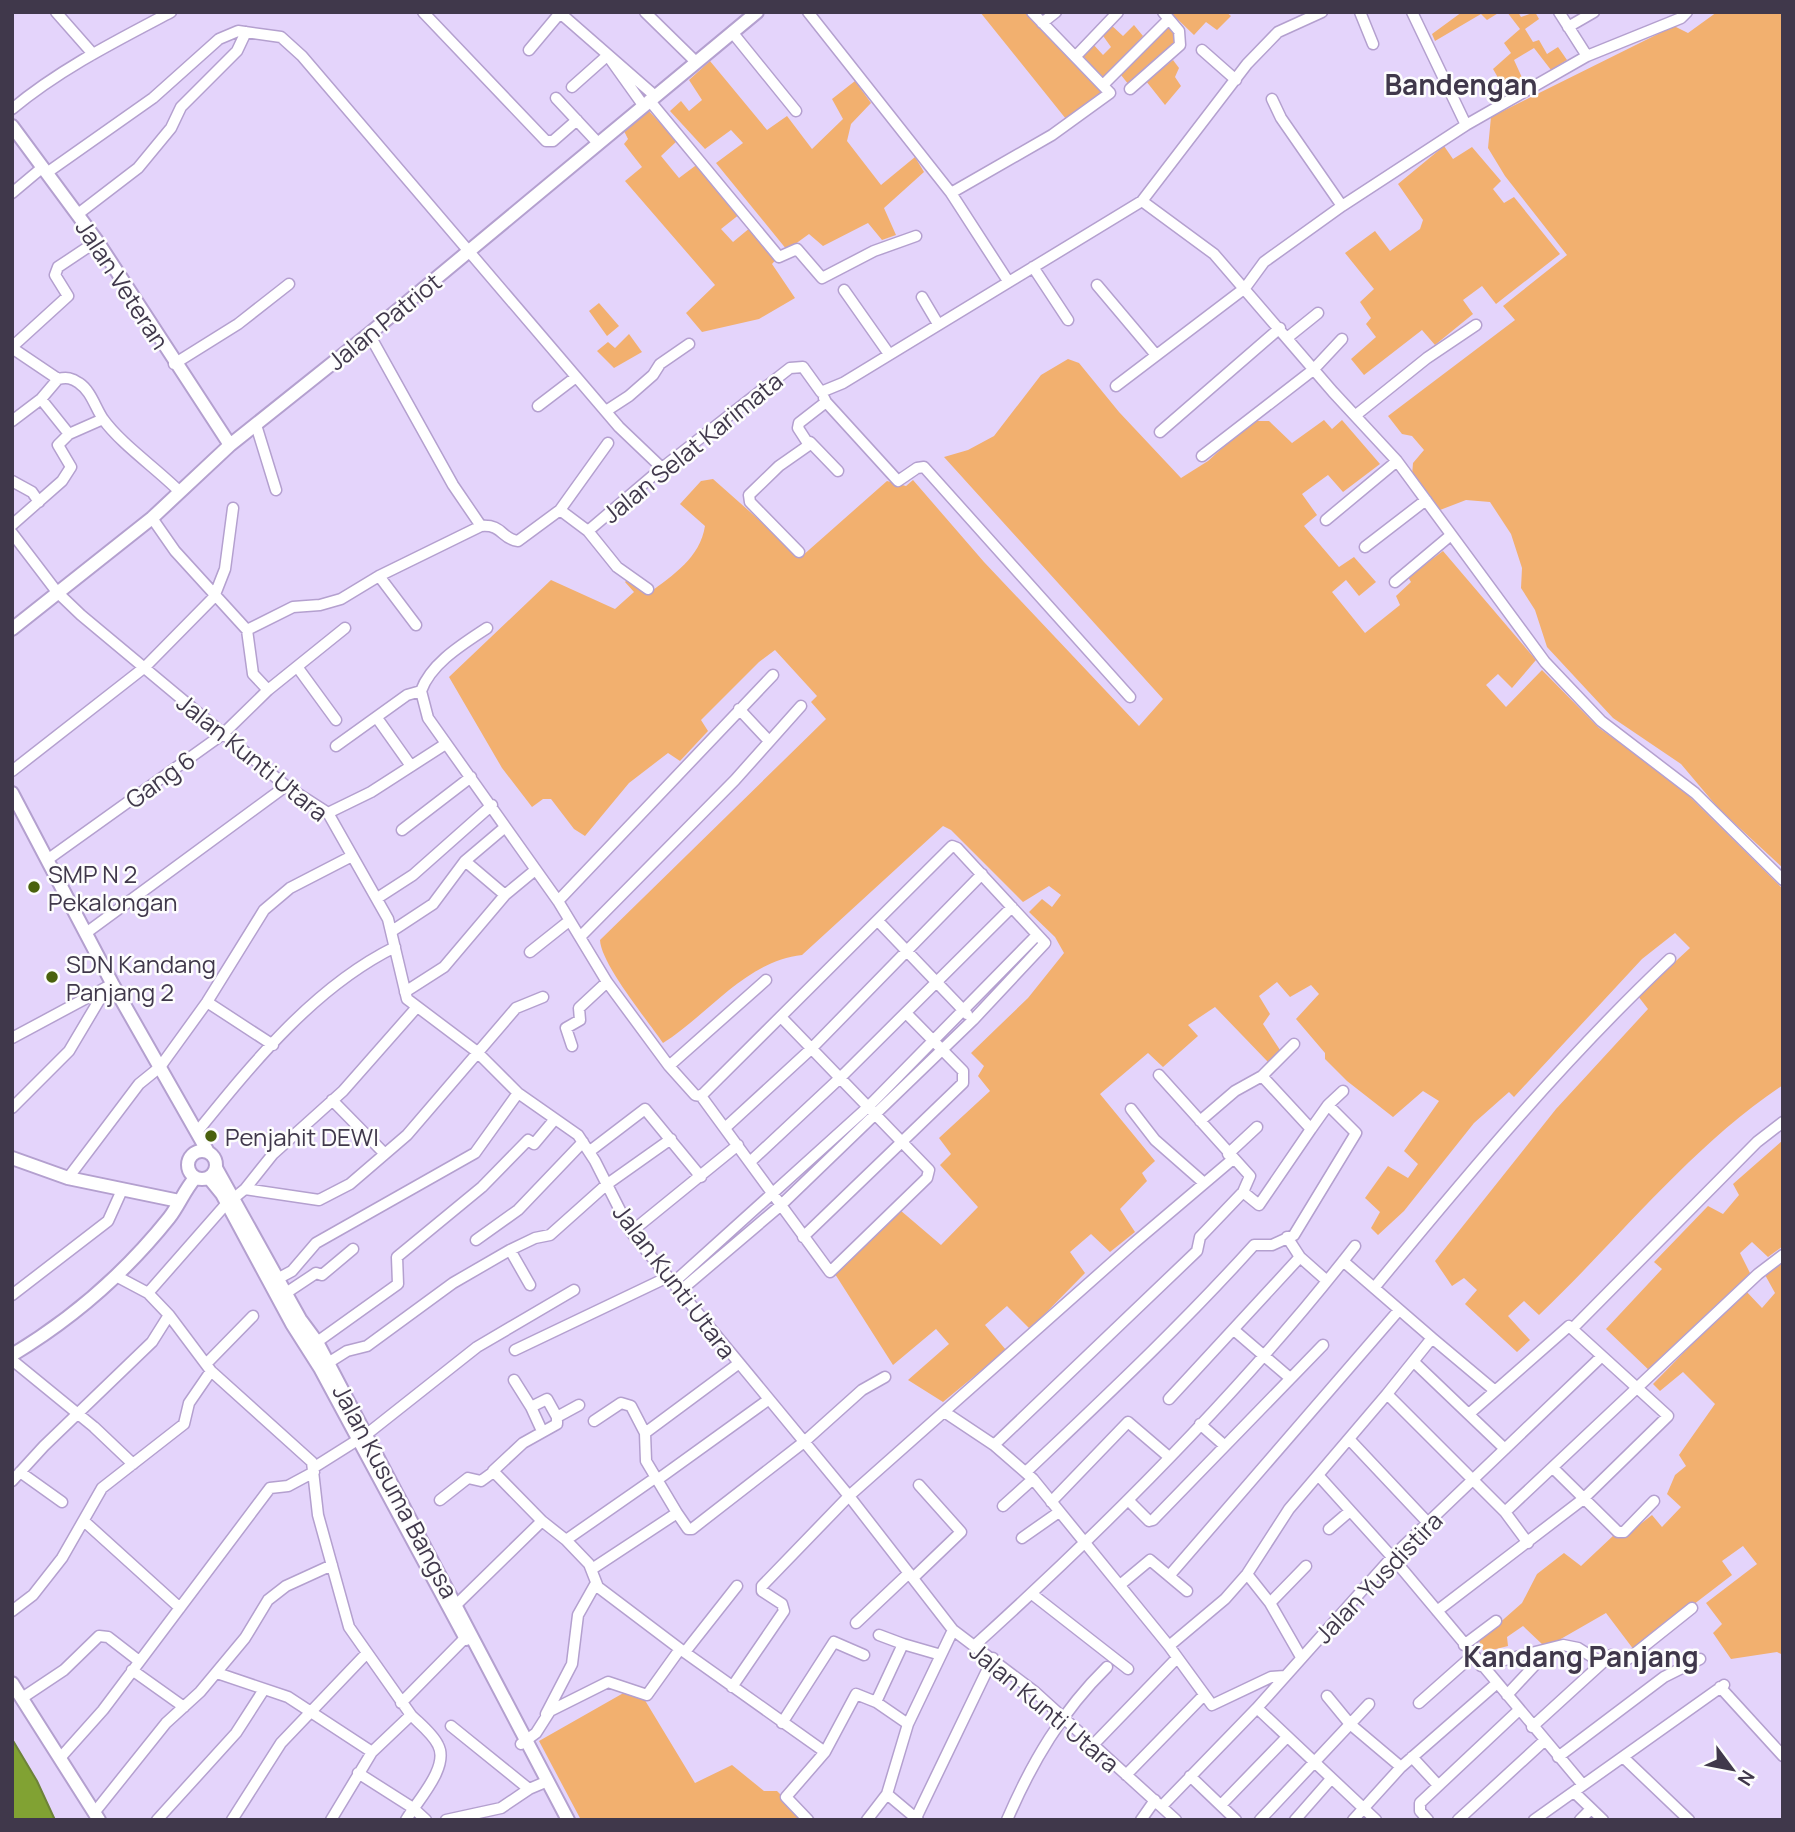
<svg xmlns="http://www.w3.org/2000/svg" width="1795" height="1832" font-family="Manrope,sans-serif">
  <rect width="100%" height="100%" fill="#e4d4fb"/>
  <path fill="#f2b06f" d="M980 12H1025L1105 91 1066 119Z
    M1170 12H1226L1231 16 1217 30 1206 22 1194 35Z
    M1462 12H1500L1487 20 1481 14 1435 41 1432 34Z
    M1507 12H1518L1521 17 1535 12 1539 19 1525 29 1533 42 1539 40 1547 54 1558 47 1567 60 1551 70 1534 48 1514 60 1524 82 1507 93 1493 69 1511 53 1504 43 1520 29Z
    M1717 12H1783V868L1719 809 1681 764 1613 718 1547 647 1535 610 1521 588 1522 568 1511 534 1490 502 1466 500 1440 510 1412 475 1413 463 1424 450 1412 436 1402 434 1388 416 1515 320 1503 306 1567 255 1505 176 1488 148 1491 117 1674 26 1688 33Z
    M1168 22 1179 39 1165 56 1160 55 1129 85 1117 70 1103 78 1081 54 1092 43 1103 55 1111 47 1101 33 1110 24 1123 36 1134 25 1143 36 1118 64Z
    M1173 60 1179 68 1175 77 1181 86 1165 105 1146 81Z
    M710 61 767 130 787 116 812 149 843 119 832 99 855 81 871 103 851 124 847 141 881 185 915 157 924 172 884 208 896 235 882 240 868 223 823 246 809 234 787 250 716 163 743 143 731 130 705 149 670 111 681 101 689 111 702 100 689 80Z
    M648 110 677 141 661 156 679 178 703 160 745 210 721 229 733 242 757 222 781 254 772 264 795 298 759 319 702 332 686 313 715 285 625 181 642 167 624 144 628 139 623 129Z
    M1444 146 1453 159 1472 147 1501 181 1493 189 1504 203 1514 197 1560 254 1496 304 1482 286 1463 300 1473 314 1435 345 1422 330 1364 375 1351 359 1376 337 1366 324 1371 318 1360 302 1374 289 1345 253 1375 231 1390 251 1420 229 1423 220 1398 184Z
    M599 303 619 326 607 336 589 311Z
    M629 334 642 352 614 368 597 351 608 342 615 348Z
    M1068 359 1079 363 1119 412 1181 478 1208 461 1252 421H1269L1292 443 1324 420 1332 429 1342 420 1380 464 1343 492 1328 475 1302 494 1317 515 1304 526 1339 567 1354 557 1376 582 1359 596 1346 580 1332 592 1365 633 1400 605 1396 596 1411 582 1408 577 1443 551 1536 660 1512 688 1498 674 1486 685 1506 707 1542 670 1599 728 1674 781 1783 889V1085C1690 1147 1619 1239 1539 1315L1524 1301 1508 1316 1530 1340 1517 1352 1465 1304 1477 1290 1464 1278 1452 1286 1435 1261 1556 1109 1648 1009 1638 996 1690 948 1675 933 1642 959 1514 1097 1509 1092 1474 1123 1404 1211 1378 1235 1371 1228 1380 1212 1365 1198 1388 1166 1408 1178 1418 1164 1404 1151 1439 1101 1423 1091 1393 1117 1347 1081 1325 1059V1053L1296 1019 1319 994 1311 985 1290 997 1277 982 1259 996 1270 1014 1263 1024 1280 1050 1268 1062 1215 1007 1188 1025 1198 1036 1163 1067 1148 1053 1100 1094 1155 1161 1142 1173 1147 1181 1120 1209 1135 1232 1110 1252 1091 1234 1070 1252 1085 1273 1030 1329 1007 1306 985 1325 1006 1350 943 1402 908 1380 949 1344 936 1329 893 1365 835 1274 900 1210 941 1245 978 1207 940 1165 951 1154 939 1138 990 1091 978 1076 984 1066 971 1053 1028 998 1064 953 1055 937 1029 912 1042 899 1052 907 1061 895 1049 886 1023 902 951 830 943 826 802 955C746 961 709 1014 663 1043 648 1021 601 964 600 940L826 719 811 702 817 696 775 650 759 662 701 720 708 731 680 761 668 753 629 783 585 836 574 829 551 799H543L532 807 502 768 449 677 551 580 615 609 634 592 625 582 629 578 649 593C673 575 700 558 705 526L680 504 701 481 713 479 801 557 887 481 906 486 913 480 984 562 1139 726 1163 699 944 457 968 450 994 436 1041 375Z
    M1783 1140V1246L1768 1257 1752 1242 1740 1253 1750 1273 1652 1373 1606 1329 1662 1269 1654 1262 1708 1206 1723 1214 1739 1195 1733 1184Z
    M1783 1259V1655L1777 1652 1731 1659 1713 1633 1722 1624 1706 1603 1757 1564 1743 1546 1722 1561 1732 1575 1634 1650 1606 1613 1559 1640 1543 1645 1523 1626 1507 1637 1508 1646 1484 1652 1479 1641 1522 1603 1537 1574 1564 1553 1581 1566 1614 1535 1625 1536 1652 1515 1662 1527 1681 1507 1667 1494 1675 1475 1686 1466 1679 1455 1715 1404 1683 1372 1660 1391 1653 1384 1745 1290 1762 1308 1775 1293 1764 1273Z
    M627 1691 643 1697 695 1783 732 1765 764 1791H777L806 1820H581L539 1741Z"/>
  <path fill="#81a233" stroke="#6e823a" stroke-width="2" d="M12 1739 37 1781 55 1820 12 1819Z"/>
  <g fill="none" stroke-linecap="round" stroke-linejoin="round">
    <defs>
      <path id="minor" d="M56 12 93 54
        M423 12 546 141H553L577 120
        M559 12 654 95
        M645 12 696 62
        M808 12 951 193 1008 281
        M1360 12 1373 44
        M1559 12 1587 56
        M1042 23 1056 12
        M1568 27 1594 12
        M732 32 796 111
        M529 50 560 13
        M1202 50 1236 80
        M608 56 643 105
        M1076 56 1118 12
        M1104 84 1169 19
        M572 87 608 55
        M1130 89 1180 45 1179 31 1163 12
        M556 98 598 143
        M1272 99 1281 118 1342 206
        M649 100 779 257 797 249 822 278 874 251 916 236
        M12 109C60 69 116 41 171 12
        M1466 125 1587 56 1681 18 1687 12
        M48 172 153 98 219 39 238 31 281 37 302 56 619 427 662 468
        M12 193 43 167
        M951 193 1052 135 1110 93 1032 12
        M1142 201 1214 254 1333 392 1397 461 1545 662 1601 721 1695 793 1783 880
        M78 214 138 168 171 128 181 107 237 51 246 32
        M1033 267 1068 320
        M1097 285 1156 355
        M844 290 889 354
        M922 297 938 324
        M369 334 453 485 481 526
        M1287 338 1318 313
        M12 347 68 296 55 275 58 267 97 241
        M12 348 58 379C67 377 72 378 79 383 91 391 95 407 103 419 121 444 156 468 179 491
        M174 364 238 324 289 284
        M1116 386 1245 288 1264 262 1342 206 1466 125 1412 12
        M826 402 898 481 917 468 924 467 1130 697
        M538 406 576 377
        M606 411 629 396 653 375 660 364 689 344
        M1356 415 1427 358 1476 325
        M12 421 41 399 58 379
        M256 425 276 490
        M1160 432 1280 328
        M69 434 103 419
        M810 442 838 471
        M1202 456 1313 370 1342 339
        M12 481 32 492 39 502
        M560 510 608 443
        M152 518 175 551 247 630 293 607 320 605 341 599 379 576 481 526C503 524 501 539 518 541L560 510 588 531 662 468 790 368 803 367 821 392 843 383 1142 201 1247 64 1278 32 1322 12
        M1326 520 1397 461
        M12 525 62 481 71 467 58 445 69 434 41 399
        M588 531 617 567 648 589
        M12 533 57 592 81 615 286 786 328 813 388 919 407 999 476 1051 518 1093 578 1135 595 1161 631 1232 849 1496 953 1630 1035 1692 1176 1820
        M1365 547 1426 500
        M799 552 750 502 749 495 779 466 809 445 798 428 799 423 826 402 824 398
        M379 576 416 625
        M1395 582 1451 535
        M487 628C463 644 431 663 421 691L428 718 558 901 607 982 669 1066 695 1095 701 1096 830 1272 927 1178 929 1170 781 1017
        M247 630 253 674 268 690
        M298 668 336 720
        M739 709 768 740
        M377 718 411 766
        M336 746 407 695 421 691
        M12 771 145 667 214 597 225 569 233 508
        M328 813 371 792 444 745
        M402 830 471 777
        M47 860 223 734 268 690 345 628
        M465 861 505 895
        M379 897 413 875 492 805
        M558 901 773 675
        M878 921 967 1014
        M392 931 433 904 465 861 504 828
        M86 933 286 786
        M580 937 735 780 801 706
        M530 952 569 921
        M405 992 444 967 505 895 534 871
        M207 1002 273 1045
        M12 1038 107 987
        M572 1046 566 1028 580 1020 579 1008 607 982
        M669 1066 766 980
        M332 1100 385 1154
        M12 1108 69 1051 107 987
        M1131 1109 1155 1140 1204 1183
        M1200 1121 1235 1091 1262 1076 1294 1044
        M725 1128 811 1049 982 874
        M1311 1129 1328 1105
        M197 1132C253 1063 314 987 395 947
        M590 1151 645 1109 701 1177
        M1228 1154 1257 1127
        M750 1162 840 1078 1012 907
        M68 1178 139 1084 160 1067 207 1002 264 910 290 888 352 856
        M245 1189 273 1154 343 1091 417 1007
        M1243 1192 1259 1205 1311 1129 1262 1076
        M234 1198 245 1189 319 1200 350 1184 407 1135 516 1008 543 997
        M631 1232 738 1145
        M803 1237 963 1083V1071L906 1013
        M1287 1237 1300 1257 1327 1281
        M476 1240 518 1210 583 1142
        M510 1250 530 1285
        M1343 1261 1432 1338
        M116 1276 148 1293 169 1315 211 1371 312 1462 318 1515 349 1627 411 1715 372 1752 331 1820
        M279 1278 292 1271 316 1243 475 1153 518 1093
        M673 1283 868 1107 1037 935
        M1374 1288C1468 1174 1563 1060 1670 959
        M680 1291 780 1206 973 1020 1045 943 957 848 952 846 701 1096
        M148 1293 227 1203
        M286 1293 316 1273 322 1275 353 1249
        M12 1295 108 1221 122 1190
        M1573 1328 1757 1142 1783 1122
        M1234 1330 1290 1378
        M317 1342 398 1284 397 1257 482 1187 528 1140 534 1144 555 1119
        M515 1350 668 1277
        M12 1360 94 1427 133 1464
        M1414 1362 1505 1449
        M328 1363 347 1351 367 1346 453 1283 510 1250 535 1238 550 1235 606 1185 671 1139
        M206 1364 253 1316
        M514 1380 531 1407
        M1494 1390 1432 1338 1387 1394 1505 1512 1758 1274 1783 1255
        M1169 1399 1300 1257
        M946 1413 994 1445 1033 1479 1169 1646 1225 1599 1247 1574 1289 1509 1387 1394
        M1200 1424 1225 1446
        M542 1431 531 1407 547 1399 557 1417
        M645 1433 738 1364
        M1349 1439 1430 1525
        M994 1445 1197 1251 1200 1237 1243 1192 1250 1176 1159 1075
        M313 1468 367 1434 477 1347 574 1290
        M1553 1468 1618 1532H1624L1654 1501
        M20 1472 62 1502
        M1026 1472C1105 1397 1181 1326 1254 1245H1272L1294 1235 1356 1133 1328 1105 1343 1091
        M1318 1475 1392 1557 1583 1785
        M657 1480 768 1400
        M12 1481 44 1446 152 1342 169 1315
        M440 1500 468 1478 481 1481 492 1473
        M1128 1500 1149 1521 1153 1520 1323 1345
        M1051 1502 1128 1422 1169 1457
        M1003 1506 1033 1479
        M1505 1512 1528 1543
        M677 1513 688 1529H692L804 1442 862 1390 885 1377
        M542 1521 493 1471 523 1443 557 1424V1417L579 1405
        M85 1522 180 1608
        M1329 1529 1350 1511
        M1022 1538 1059 1512
        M566 1540 655 1478
        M592 1569 677 1513 646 1461 645 1433 631 1406 621 1403 594 1421
        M1247 1574 1270 1603 1301 1657
        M1169 1576 1399 1310
        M913 1578 961 1532 919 1485
        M1120 1585 1150 1560 1187 1591
        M1032 1594 1128 1669
        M1270 1603 1306 1566
        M456 1605 542 1521 566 1540 589 1564 598 1587 680 1649
        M12 1611 33 1595 62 1558 102 1488 184 1424 189 1403 211 1371
        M1437 1611 1582 1500 1668 1416 1569 1326 1470 1413
        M856 1623 909 1573
        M879 1635 903 1644
        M1464 1645 1496 1621
        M974 1646C1110 1523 1242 1391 1355 1246
        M1169 1646 1212 1705 1271 1677 1285 1676
        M685 1652 737 1586
        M1481 1666 1563 1645 1578 1648 1602 1663
        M132 1670 184 1707
        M217 1673 288 1697 372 1752
        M732 1687 784 1611 782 1604 762 1591V1586L849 1496 1134 1243 1233 1159
        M1720 1687 1783 1756
        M1507 1695 1545 1654
        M1327 1696 1350 1724 1401 1767
        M22 1698 64 1670 99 1636 108 1637 139 1661
        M876 1702 903 1644 941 1655
        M401 1703 468 1635
        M1419 1703 1472 1656
        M1257 1708 1376 1820
        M546 1714 572 1664 578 1615 596 1583
        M782 1723 834 1642 864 1655
        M451 1726 529 1789
        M1532 1727 1611 1655 1628 1659 1692 1608
        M521 1744 536 1733 550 1711 608 1682 647 1695 680 1649 825 1752 856 1694 876 1702 908 1724
        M1093 1745 1177 1658
        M61 1757 103 1710 270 1488 288 1486 314 1472
        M1412 1757 1437 1784
        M1558 1757 1664 1677 1700 1659
        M1624 1758 1689 1820
        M358 1773 413 1808 426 1820
        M1126 1775 1204 1695
        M1190 1776 1236 1820
        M1574 1792 1603 1820
        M887 1794 918 1820
        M1221 1805 1286 1738
        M1162 1806 1257 1708 1392 1557 1602 1356
        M94 1813 166 1723 200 1692 245 1638 268 1600 286 1586 332 1565
        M916 1818 993 1658
        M157 1820 236 1733 263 1691
        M232 1820 281 1743 366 1654
        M406 1820C417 1801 450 1767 438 1745 433 1734 420 1724 411 1715
        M446 1820 501 1808 529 1789 548 1781
        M808 1820 786 1797 825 1752
        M867 1820 887 1794 908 1724 953 1630
        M1007 1820C1032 1762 1062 1711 1107 1667
        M1141 1820 1155 1800
        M1260 1820 1369 1704
        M1295 1820 1331 1779
        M1353 1820 1401 1767 1496 1684
        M1428 1820 1420 1811V1803L1519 1710
        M1458 1820 1544 1741
        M1534 1820 1724 1685
        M1580 1820 1591 1809"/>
      <path id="tertiary" d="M12 126 97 241 230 445
        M12 629 152 518 230 445 369 334 757 12
        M12 793 113 985 208 1152
        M188 1165a14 14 0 1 1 28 0a14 14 0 1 1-28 0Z
        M12 1158 68 1178 179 1201
        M216 1168 300 1319 317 1342 568 1820
        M209 1178 222 1194 292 1324 320 1368 466 1639
        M12 1355C72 1319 125 1273 169 1218 179 1205 184 1191 195 1178
        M12 1683 99 1820"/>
    </defs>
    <use href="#minor" stroke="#b4a0cf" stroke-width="13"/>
    <use href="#tertiary" stroke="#b4a0cf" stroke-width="16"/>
    <use href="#minor" stroke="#fff" stroke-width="10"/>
    <use href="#tertiary" stroke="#fff" stroke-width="12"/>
  </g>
  <g fill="#4a610e" stroke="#fdfdfd" stroke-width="2.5">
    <circle cx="34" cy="887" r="7"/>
    <circle cx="52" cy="977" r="7"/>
    <circle cx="211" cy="1136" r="7"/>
  </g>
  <g text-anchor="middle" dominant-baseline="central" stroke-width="5" stroke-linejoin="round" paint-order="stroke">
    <g font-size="24" fill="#40384b" stroke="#fdfdfd">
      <text transform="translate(123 284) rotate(57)">Jalan Veteran</text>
      <text transform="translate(384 321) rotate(-39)">Jalan Patriot</text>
      <text transform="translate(692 447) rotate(-39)">Jalan Selat Karimata</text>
      <text transform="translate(253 757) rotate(39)">Jalan Kunti Utara</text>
      <text transform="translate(160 779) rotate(-36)">Gang 6</text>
      <text transform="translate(675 1281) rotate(53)">Jalan Kunti Utara</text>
      <text transform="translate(396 1491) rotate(62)">Jalan Kusuma Bangsa</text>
      <text transform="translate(1378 1577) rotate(-46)">Jalan Yusdistira</text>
      <text transform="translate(1045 1707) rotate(40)">Jalan Kunti Utara</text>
    </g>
    <g font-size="24" fill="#40384b" stroke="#fdfdfd" text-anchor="start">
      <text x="48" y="873">SMP N 2<tspan x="48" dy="28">Pekalongan</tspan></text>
      <text x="66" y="963">SDN Kandang<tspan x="66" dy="28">Panjang 2</tspan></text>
      <text x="225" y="1136">Penjahit DEWI</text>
    </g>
    <g font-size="28" font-weight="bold" fill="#40384b" stroke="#fdfdfd">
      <text x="1461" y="84">Bandengan</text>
      <text x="1581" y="1656">Kandang Panjang</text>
    </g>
  </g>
  <rect width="1795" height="1832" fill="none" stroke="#40384b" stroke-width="28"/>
  <g transform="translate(1732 1769) rotate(122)" stroke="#fdfdfd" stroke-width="5" paint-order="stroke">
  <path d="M0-5L12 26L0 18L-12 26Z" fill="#40384b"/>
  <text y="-10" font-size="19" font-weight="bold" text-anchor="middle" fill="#40384b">N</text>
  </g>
</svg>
